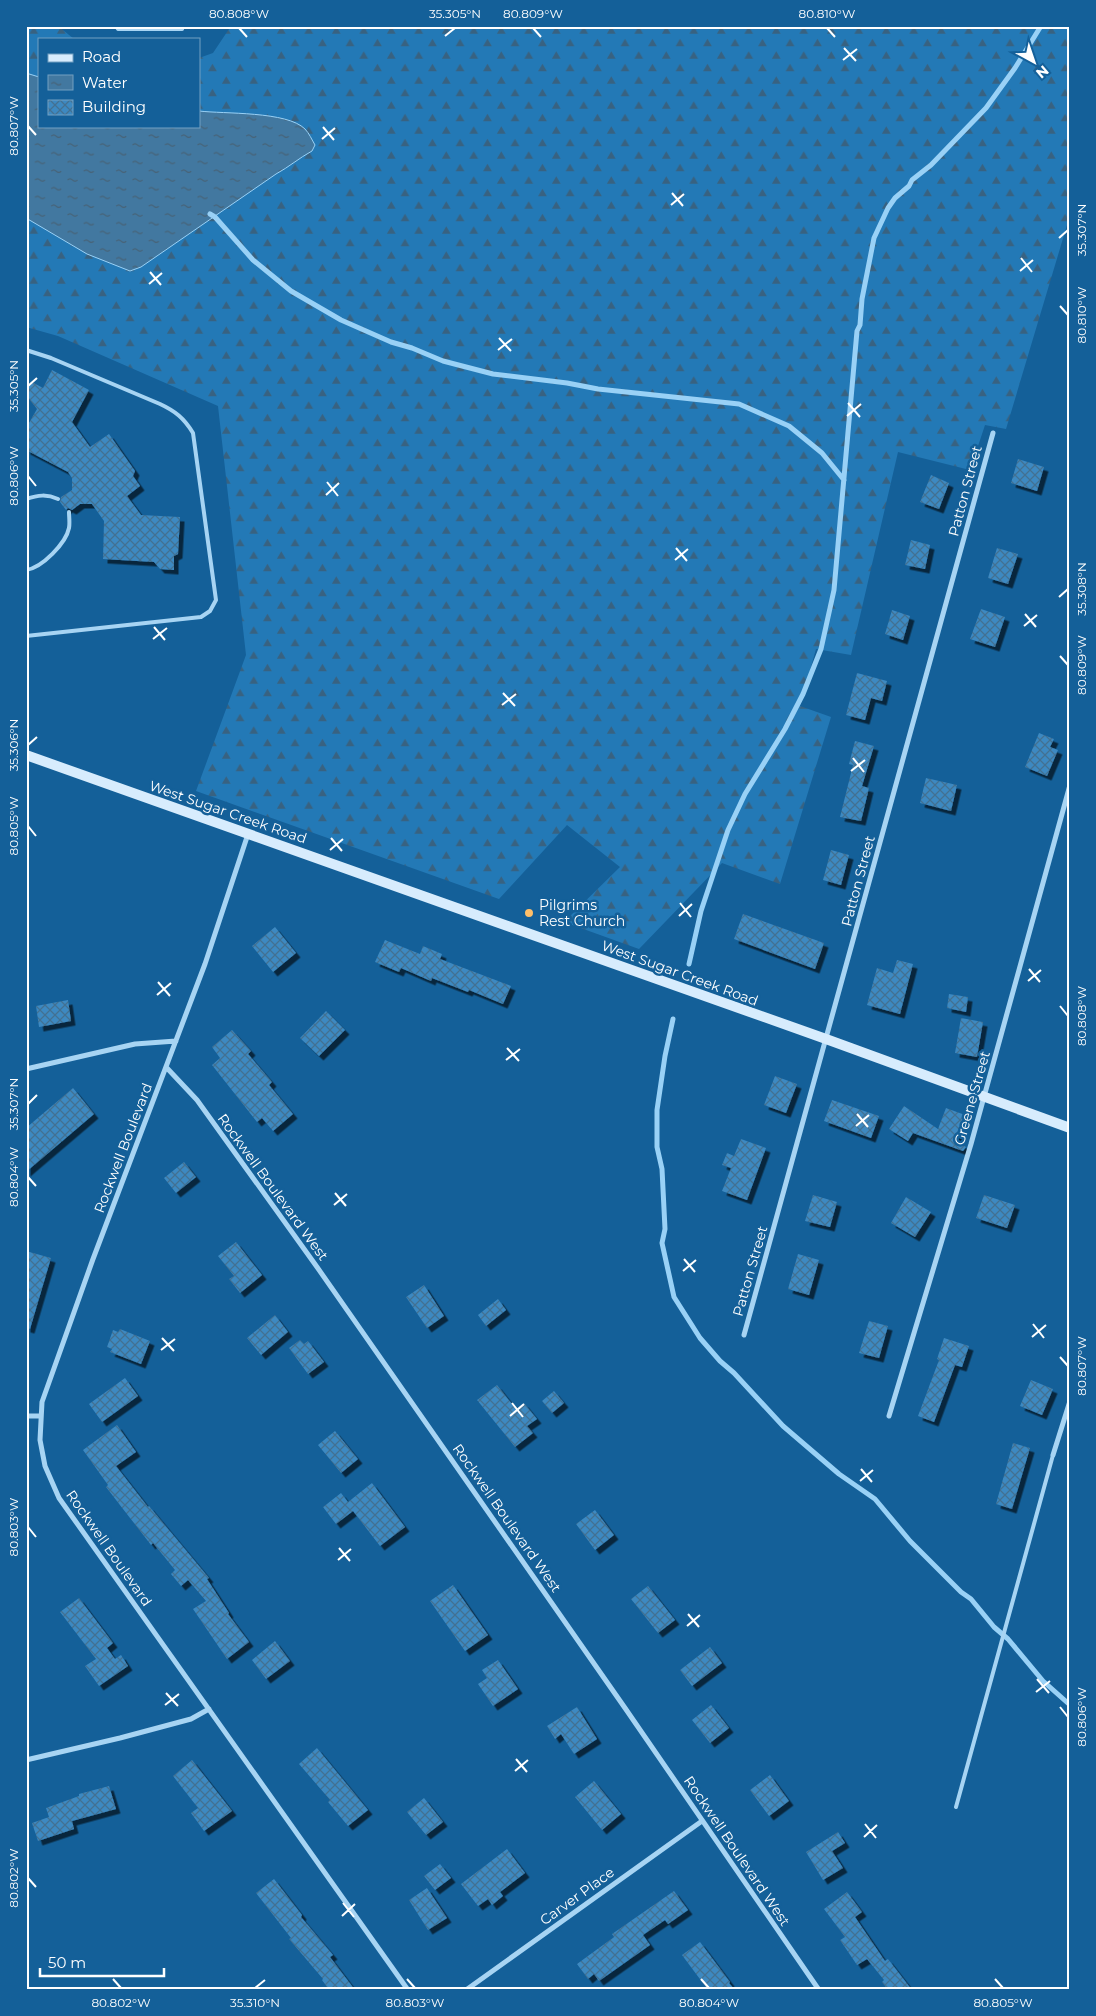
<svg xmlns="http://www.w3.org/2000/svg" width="1096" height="2016" font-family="Montserrat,sans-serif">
  <defs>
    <pattern id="forest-firs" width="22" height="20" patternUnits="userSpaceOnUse" patternTransform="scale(1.25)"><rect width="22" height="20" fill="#2379b6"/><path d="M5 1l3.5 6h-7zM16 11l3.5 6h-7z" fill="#386281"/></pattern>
    <pattern id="water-ripples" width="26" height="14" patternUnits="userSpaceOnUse" patternTransform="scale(1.25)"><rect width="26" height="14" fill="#4278a0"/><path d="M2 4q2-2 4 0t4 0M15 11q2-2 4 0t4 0" fill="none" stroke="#476276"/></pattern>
    <pattern id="building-cross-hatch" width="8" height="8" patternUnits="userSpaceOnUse" patternTransform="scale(1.25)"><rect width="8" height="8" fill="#3d89c1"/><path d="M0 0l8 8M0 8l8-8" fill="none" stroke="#437192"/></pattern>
    <filter id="shadow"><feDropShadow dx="4.5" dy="4.5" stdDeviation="0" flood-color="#0009"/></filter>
  </defs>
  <rect width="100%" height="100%" fill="#146099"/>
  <path fill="url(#forest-firs)" d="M26 26H58L74 39H39V126H199V58L213 53 231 26H1070V215L1006 429 985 425 970 470 898 452 851 655 816 649 800 706 831 717 780 884 722 863 639 949 564 922 620 867 567 825 499 899 196 791 246 655 218 406 58 336 26 327Z"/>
  <path fill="url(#water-ripples)" stroke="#99d1f6" d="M26 73 39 77V126H199V111C224 114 287 111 305 129 309 133 312 140 315 145L312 151C299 158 289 167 276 174L141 267 130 271 87 254 26 218Z"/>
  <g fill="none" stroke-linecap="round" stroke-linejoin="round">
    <path stroke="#99d1f6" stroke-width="5" d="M210 214 215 217 253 260 291 291 341 320 391 342 412 348 443 361 493 374 567 383 598 389 739 404 789 426 822 453 844 480
      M689 964 701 911 728 830 745 794 785 729 803 694 821 649 834 590 857 331 860 325 862 299 874 238 888 208 895 198 909 186 912 180 931 165 986 108 1015 68 1041 26
      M673 1019 665 1056 657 1110V1147L662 1169 665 1229 662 1243 674 1297 700 1338 720 1361 734 1373 783 1426 839 1474 875 1499 910 1541 961 1592 971 1599 994 1627 1008 1639 1043 1681 1070 1705"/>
  </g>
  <path fill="url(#building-cross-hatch)" filter="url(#shadow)" d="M52 370 89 390 72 422 90 447 109 434 135 471 133 476 140 486 127 496 141 515 180 517 178 554 174 556V570L160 569 154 562 103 559 104 521 92 504H80L72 510 68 508 66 510 60 502 61 497 72 490V478L68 472 26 450V428L37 409 26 395V391L32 382 43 388Z
    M1018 459 1044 467 1037 491 1011 483Z
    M931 475 949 483 939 509 920 502Z
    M911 540 930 545 925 569 905 565Z
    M997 548 1018 554 1008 584 988 578Z
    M981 609 1005 617 995 647 970 639Z
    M892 610 910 616 903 640 885 634Z
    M857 673 887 681 882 701 871 698 865 720 846 715Z
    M1039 733 1054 739 1050 747 1058 750 1047 776 1025 767Z
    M855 741 874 746 862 786 869 788 861 821 840 817 853 765 849 764Z
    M926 778 957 785 951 811 920 803Z
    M831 850 849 855 841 885 823 880Z
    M743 914 824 943 815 969 734 939Z
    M275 927 296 953 273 972 252 946Z
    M385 940 420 954 423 946 442 954 440 959 511 986 503 1004 469 990 468 992 432 978 431 981 401 968 399 972 375 962Z
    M897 960 913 964 900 1014 867 1005 877 968 893 973Z
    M949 994 968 997 966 1012 947 1008Z
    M68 1000 71 1021 39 1027 36 1006Z
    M326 1011 345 1030 319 1056 300 1038Z
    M961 1018 983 1022 977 1057 955 1053Z
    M232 1030 251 1051 248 1054 272 1082 269 1085 293 1114 273 1131 262 1118 257 1122 212 1065 220 1058 212 1047Z
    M775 1076 797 1084 786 1113 764 1105Z
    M73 1088 94 1114 26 1172V1128Z
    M832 1100 879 1116 871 1138 824 1121Z
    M904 1106 938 1129 946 1108 965 1115 956 1140 966 1147 963 1151 913 1133 908 1141 889 1129Z
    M741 1139 766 1148 747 1200 722 1191 731 1168 722 1165 727 1153 734 1156Z
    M184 1162 196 1177 176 1193 164 1178Z
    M813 1195 837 1202 830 1227 805 1221Z
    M984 1195 1015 1205 1007 1228 976 1218Z
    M906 1197 931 1212 915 1237 891 1223Z
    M236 1242 262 1275 240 1293 229 1279 234 1276 218 1256Z
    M26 1251 51 1258 30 1329 26 1328Z
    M798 1254 819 1260 809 1295 788 1289Z
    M424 1285 444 1316 427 1328 406 1297Z
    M498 1299 506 1310 486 1326 478 1315Z
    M275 1315 288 1332 261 1355 247 1338Z
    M869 1321 888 1326 879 1358 859 1353Z
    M120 1329 150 1341 141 1364 110 1352 112 1349 107 1347 113 1330 118 1332Z
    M944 1338 969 1346 962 1367 955 1365 934 1422 918 1416 939 1360 937 1359Z
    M300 1340 304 1344 308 1341 324 1362 308 1374 289 1348Z
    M125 1378 138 1396 102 1422 89 1404Z
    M1031 1380 1053 1389 1042 1415 1020 1406Z
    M497 1385 516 1409 524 1403 537 1419 527 1426 533 1433 515 1447 477 1400Z
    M554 1391 564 1403 552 1413 542 1401Z
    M117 1425 136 1452 116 1466 148 1507 149 1506 209 1578 207 1579 229 1613 228 1614 249 1642 227 1659 193 1609 206 1601 188 1580 181 1586 171 1574 175 1570 153 1543 151 1545 123 1509 106 1487 108 1485 83 1450Z
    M335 1431 358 1459 341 1473 318 1445Z
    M1013 1443 1030 1448 1012 1509 996 1504Z
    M372 1483 405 1527 380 1546 353 1511 336 1524 323 1507 341 1493 348 1502Z
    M595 1510 614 1535 595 1550 576 1524Z
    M453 1585 488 1635 465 1651 430 1601Z
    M648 1586 675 1620 658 1633 631 1599Z
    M79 1598 113 1643 107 1648 115 1659 121 1655 128 1666 99 1686 85 1666 96 1659 60 1612Z
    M275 1641 290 1661 266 1679 252 1660Z
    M710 1647 722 1663 692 1686 680 1670Z
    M498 1660 518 1689 493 1706 478 1684 487 1678 482 1670Z
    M711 1705 729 1728 710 1743 692 1720Z
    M577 1707 597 1739 574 1754 561 1734 555 1739 547 1726Z
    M317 1748 368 1810 348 1826 328 1802 330 1800 299 1764Z
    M192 1760 232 1811 204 1831 191 1813 198 1808 173 1776Z
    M770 1775 789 1801 769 1816 750 1790Z
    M594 1781 621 1814 602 1830 575 1797Z
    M109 1786 116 1809 72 1821 74 1829 38 1841 32 1823 49 1817 46 1808 79 1796V1794Z
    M424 1798 443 1822 426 1835 407 1812Z
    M838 1832 845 1843 832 1851 843 1868 823 1880 806 1852Z
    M507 1849 525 1873 500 1892 503 1896 492 1905 488 1899 478 1906 461 1884Z
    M440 1864 451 1878 435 1890 424 1876Z
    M274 1879 302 1915 301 1917 333 1955 330 1957 355 1990H329L322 1980 323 1979 289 1939 291 1938 256 1893Z
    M427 1888 447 1918 428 1930 409 1900Z
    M674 1891 688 1910 668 1924 665 1920 643 1935 650 1945 599 1981 594 1974 588 1979 577 1964 614 1937 612 1934Z
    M847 1892 862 1912 855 1917 885 1961 888 1959 912 1990H888L882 1982 884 1980 867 1959 857 1965 840 1940 845 1937 824 1909Z
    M700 1942 730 1982 729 1983 735 1990H708L682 1955Z"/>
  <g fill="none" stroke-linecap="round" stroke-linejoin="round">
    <path stroke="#a7d4f3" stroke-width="4" d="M116 26 118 29H182L183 26
      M26 350 51 358 160 404C175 411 184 418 193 433L216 600 210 611 201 617 26 636
      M26 499C38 495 47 494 58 499
      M26 570C42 568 66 543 69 528 70 523 69 517 69 512
      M956 1807 1053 1455"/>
    <path stroke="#a7d4f3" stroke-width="5" d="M248 834 205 964 93 1259 42 1402 40 1440 45 1466 59 1498 408 1990
      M166 1067 197 1100 317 1267 625 1708 819 1990
      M26 1069 135 1044 176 1041
      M744 1335 993 433
      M26 1416H40
      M889 1416 971 1144 1070 785
      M1053 1455 1070 1401
      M26 1760 120 1738 191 1719 209 1709
      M466 1990 702 1821"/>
    <path stroke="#d7ecfd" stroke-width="10" d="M26 755 826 1039 1070 1128"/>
  </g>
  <path fill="none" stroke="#fff" stroke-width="2" d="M239 28 247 37M533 28 541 37M827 28 835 37M445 36 455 28M844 48 856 61M843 60 857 49M28 126 36 135M323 127 334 140M322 139 335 128M672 193 683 206M671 205 684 194M1059 238 1068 230M1021 258 1032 272M1020 271 1033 260M150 272 161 285M149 284 162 273M1060 306 1068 315M499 338 511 351M498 350 512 339M28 386 37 378M848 403 860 417M847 416 861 404M28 476 36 486M327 482 338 496M326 495 339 483M676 548 687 561M675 560 688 549M1059 597 1068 589M1025 614 1036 627M1024 626 1037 615M154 627 165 640M153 639 167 628M1060 656 1068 665M503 693 515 706M502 705 516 694M28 745 37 737M853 758 864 772M851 771 865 760M28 826 36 836M331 838 342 851M330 850 343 839M680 903 691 917M679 916 692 904M1029 969 1040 982M1028 981 1041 970M158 982 170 996M157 995 171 983M1060 1006 1068 1016M507 1048 519 1061M506 1060 520 1049M28 1104 37 1095M857 1114 868 1127M856 1126 869 1115M28 1177 36 1186M335 1193 346 1206M334 1205 347 1194M684 1259 695 1272M683 1271 696 1260M1033 1324 1044 1338M1032 1337 1046 1325M162 1338 174 1351M161 1350 175 1339M1060 1357 1068 1366M512 1403 523 1417M510 1416 524 1404M861 1469 872 1482M860 1481 873 1470M28 1527 36 1537M339 1548 350 1561M338 1560 351 1549M688 1614 699 1627M687 1626 700 1615M1037 1679 1049 1693M1036 1692 1050 1681M166 1693 178 1706M165 1705 179 1694M1060 1707 1068 1717M516 1759 527 1772M515 1771 528 1760M865 1824 876 1838M864 1837 877 1825M28 1878 36 1887M343 1903 354 1917M342 1916 355 1904M113 1979 121 1988M407 1979 415 1988M701 1979 709 1988M995 1979 1003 1988M255 1988 265 1980"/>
  <circle fill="#ffbf69" stroke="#146099" stroke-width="2" cx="529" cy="913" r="5"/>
  <g text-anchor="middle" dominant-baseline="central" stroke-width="5" stroke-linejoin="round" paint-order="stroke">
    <g font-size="14" fill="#fff" stroke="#146099">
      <text transform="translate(965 491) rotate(-75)">Patton Street</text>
      <text transform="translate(228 812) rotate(19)">West Sugar Creek Road</text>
      <text transform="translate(858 881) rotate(-75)">Patton Street</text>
      <text transform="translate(680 973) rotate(20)">West Sugar Creek Road</text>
      <text transform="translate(972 1098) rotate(-74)">Greene Street</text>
      <text transform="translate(123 1148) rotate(-69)">Rockwell Boulevard</text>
      <text transform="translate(273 1187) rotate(54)">Rockwell Boulevard West</text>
      <text transform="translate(750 1271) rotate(-74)">Patton Street</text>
      <text transform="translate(507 1518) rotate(55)">Rockwell Boulevard West</text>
      <text transform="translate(109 1548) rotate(55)">Rockwell Boulevard</text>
      <text transform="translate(737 1851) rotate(56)">Rockwell Boulevard West</text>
      <text transform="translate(577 1896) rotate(-36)">Carver Place</text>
    </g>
    <g font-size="14" fill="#fff" stroke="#146099" text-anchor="start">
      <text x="539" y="905">Pilgrims<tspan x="539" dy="16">Rest Church</tspan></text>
    </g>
  </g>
  <rect width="1096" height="2016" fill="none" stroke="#146099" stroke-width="55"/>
  <rect x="38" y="38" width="162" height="90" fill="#146099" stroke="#72a0c2"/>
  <rect x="48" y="54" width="25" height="8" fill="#d7ecfd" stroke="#72a0c2"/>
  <text x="82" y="62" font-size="15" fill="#ffffff">Road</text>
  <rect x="48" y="75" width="25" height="15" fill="url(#water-ripples)" stroke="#72a0c2"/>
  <text x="82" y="88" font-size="15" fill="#ffffff">Water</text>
  <rect x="48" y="100" width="25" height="15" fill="url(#building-cross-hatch)" stroke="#72a0c2"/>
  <text x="82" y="112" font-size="15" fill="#ffffff">Building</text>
  <g transform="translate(1034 62) rotate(140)" stroke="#146099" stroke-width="4" paint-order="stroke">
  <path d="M0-4L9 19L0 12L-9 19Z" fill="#ffffff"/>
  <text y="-8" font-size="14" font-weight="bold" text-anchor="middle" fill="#ffffff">N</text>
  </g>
  <path d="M40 1968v8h124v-8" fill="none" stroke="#ffffff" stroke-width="2.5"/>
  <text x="48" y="1968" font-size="15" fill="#ffffff" stroke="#146099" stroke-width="4" paint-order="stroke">50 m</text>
  <rect x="28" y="28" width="1040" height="1960" fill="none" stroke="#fff" stroke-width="2"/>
  <g font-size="12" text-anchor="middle" fill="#fff">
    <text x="239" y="18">80.808°W</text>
    <text x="455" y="18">35.305°N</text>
    <text x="533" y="18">80.809°W</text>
    <text x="827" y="18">80.810°W</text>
    <text transform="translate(14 126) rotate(-90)" y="4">80.807°W</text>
    <text transform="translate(1082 230) rotate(-90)" y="4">35.307°N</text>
    <text transform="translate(1082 315) rotate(-90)" y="4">80.810°W</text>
    <text transform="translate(14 386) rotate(-90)" y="4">35.305°N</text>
    <text transform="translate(14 476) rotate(-90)" y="4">80.806°W</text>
    <text transform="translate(1082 589) rotate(-90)" y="4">35.308°N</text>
    <text transform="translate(1082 665) rotate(-90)" y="4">80.809°W</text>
    <text transform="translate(14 745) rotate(-90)" y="4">35.306°N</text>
    <text transform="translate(14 826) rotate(-90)" y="4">80.805°W</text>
    <text transform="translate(1082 1016) rotate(-90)" y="4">80.808°W</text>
    <text transform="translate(14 1104) rotate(-90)" y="4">35.307°N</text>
    <text transform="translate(14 1177) rotate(-90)" y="4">80.804°W</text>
    <text transform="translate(1082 1366) rotate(-90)" y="4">80.807°W</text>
    <text transform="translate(14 1527) rotate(-90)" y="4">80.803°W</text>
    <text transform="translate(1082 1717) rotate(-90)" y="4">80.806°W</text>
    <text transform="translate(14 1878) rotate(-90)" y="4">80.802°W</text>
    <text x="121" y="2007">80.802°W</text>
    <text x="255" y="2007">35.310°N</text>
    <text x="415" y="2007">80.803°W</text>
    <text x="709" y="2007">80.804°W</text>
    <text x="1003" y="2007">80.805°W</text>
  </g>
</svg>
